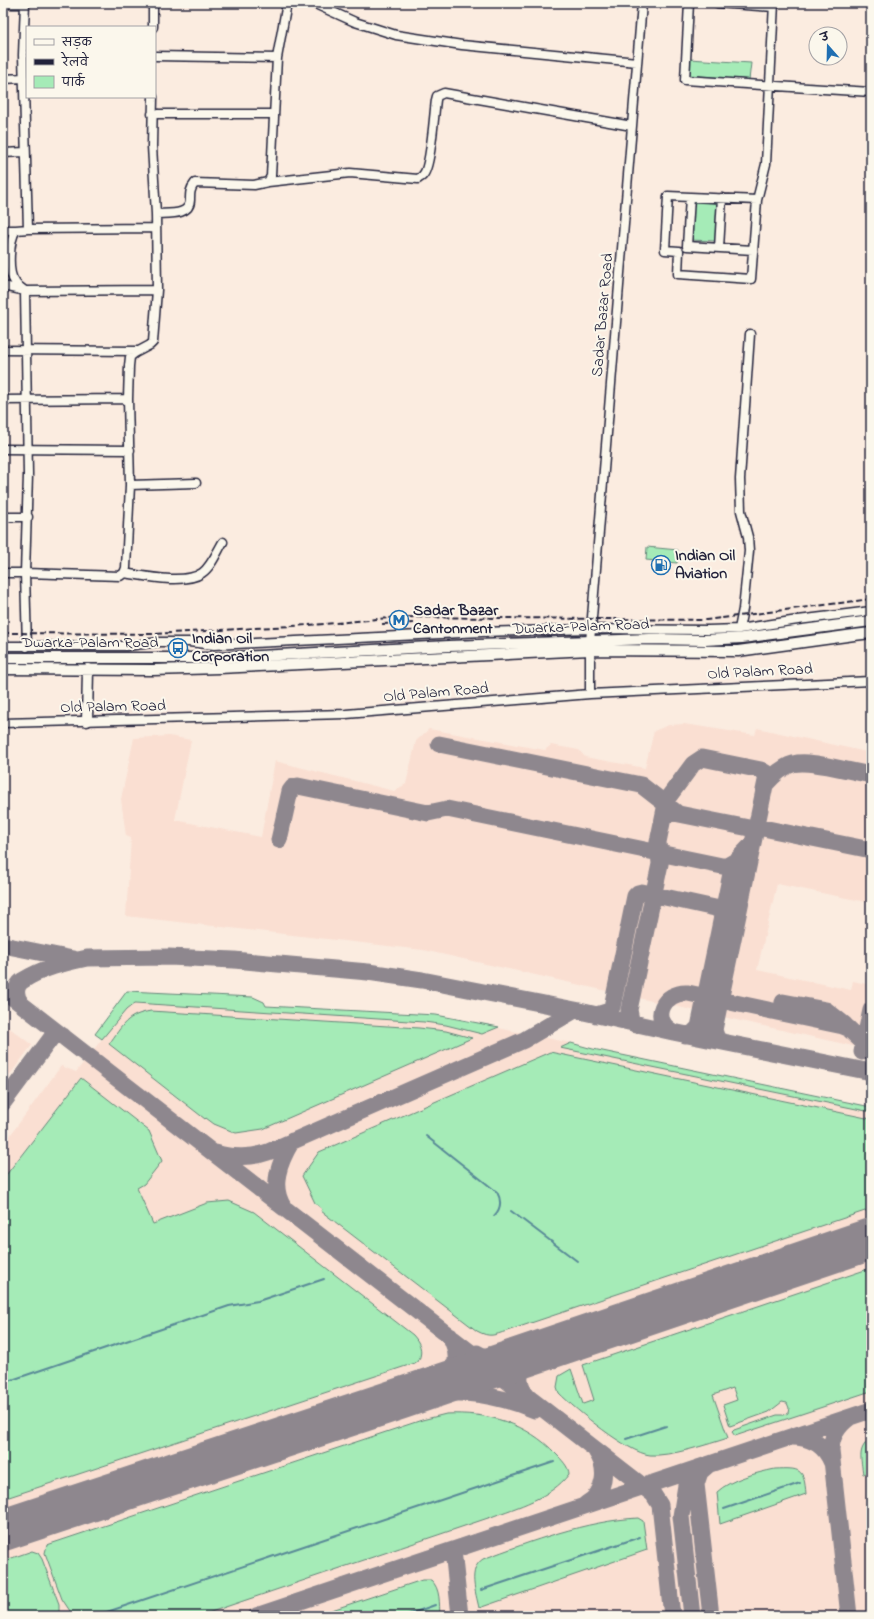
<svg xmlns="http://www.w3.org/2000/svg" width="874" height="1619" font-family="'Indie Flower','Playpen Sans Deva',sans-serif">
  <rect width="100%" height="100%" fill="#fbece0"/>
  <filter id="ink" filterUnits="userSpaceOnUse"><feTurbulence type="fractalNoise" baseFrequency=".025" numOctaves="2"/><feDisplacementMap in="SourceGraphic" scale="8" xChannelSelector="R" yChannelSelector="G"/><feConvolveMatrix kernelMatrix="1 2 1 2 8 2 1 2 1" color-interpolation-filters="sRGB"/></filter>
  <g filter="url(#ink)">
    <path fill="#fadfd2" d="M684 724 755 735 757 728 871 753V903L777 884 757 970 851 990 853 981 871 985V1050L423 950 126 916 131 838 126 836 121 799 134 738 169 736 191 740 175 820 261 837 275 761 394 791 406 784 416 741 429 729 545 750 551 745 579 750 585 757 645 768 654 731 669 725Z
      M127 991 253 997 264 1002 266 1006 436 1015 571 1043 593 1049 871 1107V1616H3V1145L61 1066 76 1072 102 1039 95 1034Z
      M3 1023 32 1045 3 1084Z"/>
    <path fill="#a5ebb7" stroke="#648679" d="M689 59 751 63 749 80 689 75Z
      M694 201 717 203 715 241 691 240Z
      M647 547 678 550 677 563 646 560Z
      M127 991 253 997 264 1002 266 1006 436 1015 499 1027 482 1034 446 1025 424 1022 135 1003 126 1010 102 1039 95 1034Z
      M151 1011 419 1028 446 1031 472 1038 263 1129 236 1133 214 1124 206 1118 205 1119 109 1044C123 1025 126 1015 151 1011Z
      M571 1043 593 1049 871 1107V1112L560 1048Z
      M550 1052 871 1119V1209L507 1331C494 1335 490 1338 477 1331L321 1211 322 1209 315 1203 302 1176 319 1152Z
      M81 1078 149 1131 162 1161 144 1184 137 1188 153 1224 207 1203 229 1201 254 1212 413 1335C420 1343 423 1350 419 1360L415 1363 3 1499V1179Z
      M871 1268V1391L735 1436 732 1432 734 1430 777 1415H784L788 1413 789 1408 787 1403 782 1402 769 1412 730 1426 723 1405 737 1400 733 1388 713 1395 728 1438C709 1444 669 1457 650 1455 628 1453 576 1410 559 1393L557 1387 559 1376 571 1369 583 1404 594 1400 583 1365Z
      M446 1414C487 1412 527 1423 556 1454 561 1459 569 1467 569 1474 551 1498 517 1507 491 1517L199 1616H71L70 1611 62 1599 45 1553 47 1545 422 1420Z
      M871 1438V1472L863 1474C861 1458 857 1449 871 1438Z
      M775 1469C800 1468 804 1468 806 1494L720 1524 717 1492C731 1479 756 1473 775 1469Z
      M638 1518 643 1521 647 1550 479 1608C476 1593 467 1569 483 1559 532 1541 585 1521 638 1518Z
      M32 1551 38 1553 42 1559 59 1604V1616H3V1561Z
      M422 1580H431C441 1589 439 1604 440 1616H314Z"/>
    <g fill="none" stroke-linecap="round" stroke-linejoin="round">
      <path stroke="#598a97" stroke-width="2" d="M426 1136 497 1192C502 1201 501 1209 494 1216
        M511 1211 577 1261
        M3 1383 229 1306 258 1301 324 1279
        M626 1439 666 1426
        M868 1460 871 1459
        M724 1509 800 1483
        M481 1590 640 1537
        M95 1616 554 1462
        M404 1616 435 1605"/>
      <path stroke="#8e878e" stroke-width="17" d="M439 744 641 785 677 813
        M765 785C787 760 797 760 828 766 842 769 857 772 871 775
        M666 815 674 813 749 828H763L871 850
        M279 840 290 791 293 787 298 786 428 813 447 809 722 866H727L734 862
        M3 945 73 959
        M3 990 653 1494 660 1505 672 1616
        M783 1002 826 1010 845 1025
        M21 1003C15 996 15 986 22 981 42 968 64 963 87 958L169 957 234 960 368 972 422 980 575 1010 673 1032 871 1072
        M596 1015 609 1011 612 1007 635 896 638 893 642 892 715 908 720 911 722 918
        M636 1025 631 1020 629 1010 660 864 658 842 667 799 693 764 702 758 761 770 766 773 767 776 753 843 733 864 699 1027 692 1034 685 1035
        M673 1032C649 1019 664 991 688 993L843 1026 848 1028 871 1050
        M723 1042 717 1039 714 1030 753 843
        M862 1052 871 1010
        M3 1103 52 1037 57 1035 63 1036
        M216 1153C232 1158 252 1158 268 1152L524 1040 575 1010
        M284 1208C269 1186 280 1161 292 1141
        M477 1353C492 1362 506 1360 523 1356
        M440 1385C457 1370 461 1357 450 1336
        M528 1397C511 1379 523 1361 540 1350
        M399 1399C448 1388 488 1391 535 1410
        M792 1437C811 1437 825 1445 832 1463
        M708 1465 700 1472 696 1484 711 1616
        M687 1479 681 1516 692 1616
        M586 1504C606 1493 608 1468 596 1451
        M453 1550 460 1616
        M256 1616 871 1410
        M849 1616 831 1451C831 1436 838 1426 849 1418"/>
      <path stroke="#8e878e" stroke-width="42" d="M3 1530 399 1399 871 1239"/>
      <defs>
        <path id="minor" d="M25 3 23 55 28 229 156 228
          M153 3V27
          M313 3 355 22 396 35 462 45 637 62
          M689 3 685 80 871 92
          M717 3 774 7
          M3 4H25
          M155 56 277 58
          M3 79 24 78
          M152 114H273
          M3 153 25 152
          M268 182 350 173 418 179C420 177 422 177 423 175 431 167 434 114 436 100L437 96 444 93 632 126
          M690 197 687 246 753 250
          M757 200 668 196 665 250 679 251 678 274 751 279 757 200 766 164 774 3
          M156 214C168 213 190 216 190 200 190 193 190 189 195 183L254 185 268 182 271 176 277 58 287 3
          M3 230H16
          M719 248 722 198
          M3 286 25 291 157 290
          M3 350 138 351
          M3 400 128 399
          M3 449 130 450
          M130 485 196 483
          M3 517H28
          M3 573H25L28 475 25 291C22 288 17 286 15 282 7 273 9 240 16 230L28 229
          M124 573C144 576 185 585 202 573 211 567 217 552 223 542
          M739 629 743 609 749 551 748 537 741 511 740 479 750 334
          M3 646H126L160 642H189L214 645 482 632 591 629 708 630 739 629 798 620 871 611
          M27 647 25 573 120 576 124 573 126 568 130 485 128 399 129 366 130 357 135 353 150 345 153 342 157 290 156 214 152 146 153 97
          M590 694V642L642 3
          M3 723 346 714 590 694 871 681"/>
        <path id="major" d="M3 658H219L449 646 650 639 705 640 742 638 871 621
          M3 669 153 670 219 668 590 650 738 651 854 635 871 633
          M87 721 88 669"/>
      </defs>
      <use href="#minor" stroke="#22223b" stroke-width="11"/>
      <use href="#major" stroke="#22223b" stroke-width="13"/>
      <use href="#minor" stroke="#fbf7ec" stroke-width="8"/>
      <use href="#major" stroke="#fbf7ec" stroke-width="10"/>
      <path stroke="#22223b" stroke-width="2" stroke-dasharray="6 3" stroke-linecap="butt" d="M382 624 414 623
        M3 633 154 634 325 624 399 617 706 620 871 599"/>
    </g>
  </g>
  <defs>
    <symbol id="fuel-ring" viewBox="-11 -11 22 22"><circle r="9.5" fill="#fbf7ec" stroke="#1f6fb2" stroke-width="1.5"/><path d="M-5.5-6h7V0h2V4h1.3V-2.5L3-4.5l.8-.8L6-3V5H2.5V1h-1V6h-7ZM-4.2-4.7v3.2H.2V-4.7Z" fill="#1f6fb2"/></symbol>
    <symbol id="metro-ring" viewBox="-11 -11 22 22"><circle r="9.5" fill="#fbf7ec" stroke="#1f6fb2" stroke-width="1.5"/><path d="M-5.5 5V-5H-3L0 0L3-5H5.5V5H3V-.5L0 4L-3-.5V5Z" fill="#1f6fb2"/></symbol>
    <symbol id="bus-ring" viewBox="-11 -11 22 22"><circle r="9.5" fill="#fbf7ec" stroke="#1f6fb2" stroke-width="1.5"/><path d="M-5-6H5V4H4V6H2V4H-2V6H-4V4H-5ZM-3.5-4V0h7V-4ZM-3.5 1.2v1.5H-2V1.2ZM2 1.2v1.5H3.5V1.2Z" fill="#1f6fb2"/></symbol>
  </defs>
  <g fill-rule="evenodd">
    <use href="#fuel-ring" x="650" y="554" width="22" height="22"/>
    <use href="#metro-ring" x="388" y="609" width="22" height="22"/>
    <use href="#bus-ring" x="167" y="637" width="22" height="22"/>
  </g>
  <g text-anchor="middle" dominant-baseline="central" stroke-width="4" stroke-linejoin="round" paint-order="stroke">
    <g font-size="16" fill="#22223b" stroke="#fbf7ec">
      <text transform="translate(603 315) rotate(-85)">Sadar Bazar Road</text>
      <text transform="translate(581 627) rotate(-2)">Dwarka-Palam Road</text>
      <text x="90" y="643">Dwarka-Palam Road</text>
      <text transform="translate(760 672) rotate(-3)">Old Palam Road</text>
      <text transform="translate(436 693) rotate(-5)">Old Palam Road</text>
      <text transform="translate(113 707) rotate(-1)">Old Palam Road</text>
    </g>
    <g font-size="16" font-weight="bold" fill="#22223b" stroke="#fbf7ec" text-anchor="start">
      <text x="675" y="556">Indian Oil<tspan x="675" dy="18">Aviation</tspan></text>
      <text x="413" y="611">Sadar Bazar<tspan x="413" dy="18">Cantonment</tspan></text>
      <text x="192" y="639">Indian Oil<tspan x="192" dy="18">Corporation</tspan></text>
    </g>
  </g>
  <rect width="874" height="1619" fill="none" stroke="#fbf7ec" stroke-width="16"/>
  <rect x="8" y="8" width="858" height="1603" fill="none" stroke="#22223b" stroke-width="1.5" filter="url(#ink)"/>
  <rect x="26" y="26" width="130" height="72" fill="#fbf7ec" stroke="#a4a2a5"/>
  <rect x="34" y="39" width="20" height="6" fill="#fbf7ec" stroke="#a4a2a5"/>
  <text x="62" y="46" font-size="12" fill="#22223b">सड़क</text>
  <rect x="34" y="59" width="20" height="6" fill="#22223b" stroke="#a4a2a5"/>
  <text x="62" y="66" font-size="12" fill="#22223b">रेलवे</text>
  <rect x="34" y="76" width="20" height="12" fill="#a5ebb7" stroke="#a4a2a5"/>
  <text x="62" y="86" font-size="12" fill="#22223b">पार्क</text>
  <g transform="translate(828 46) rotate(340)"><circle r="19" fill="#fbf7ec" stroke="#a4a2a5"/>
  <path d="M0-3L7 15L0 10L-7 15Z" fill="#1f6fb2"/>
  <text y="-6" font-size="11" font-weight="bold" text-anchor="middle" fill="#22223b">उ</text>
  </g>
</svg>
